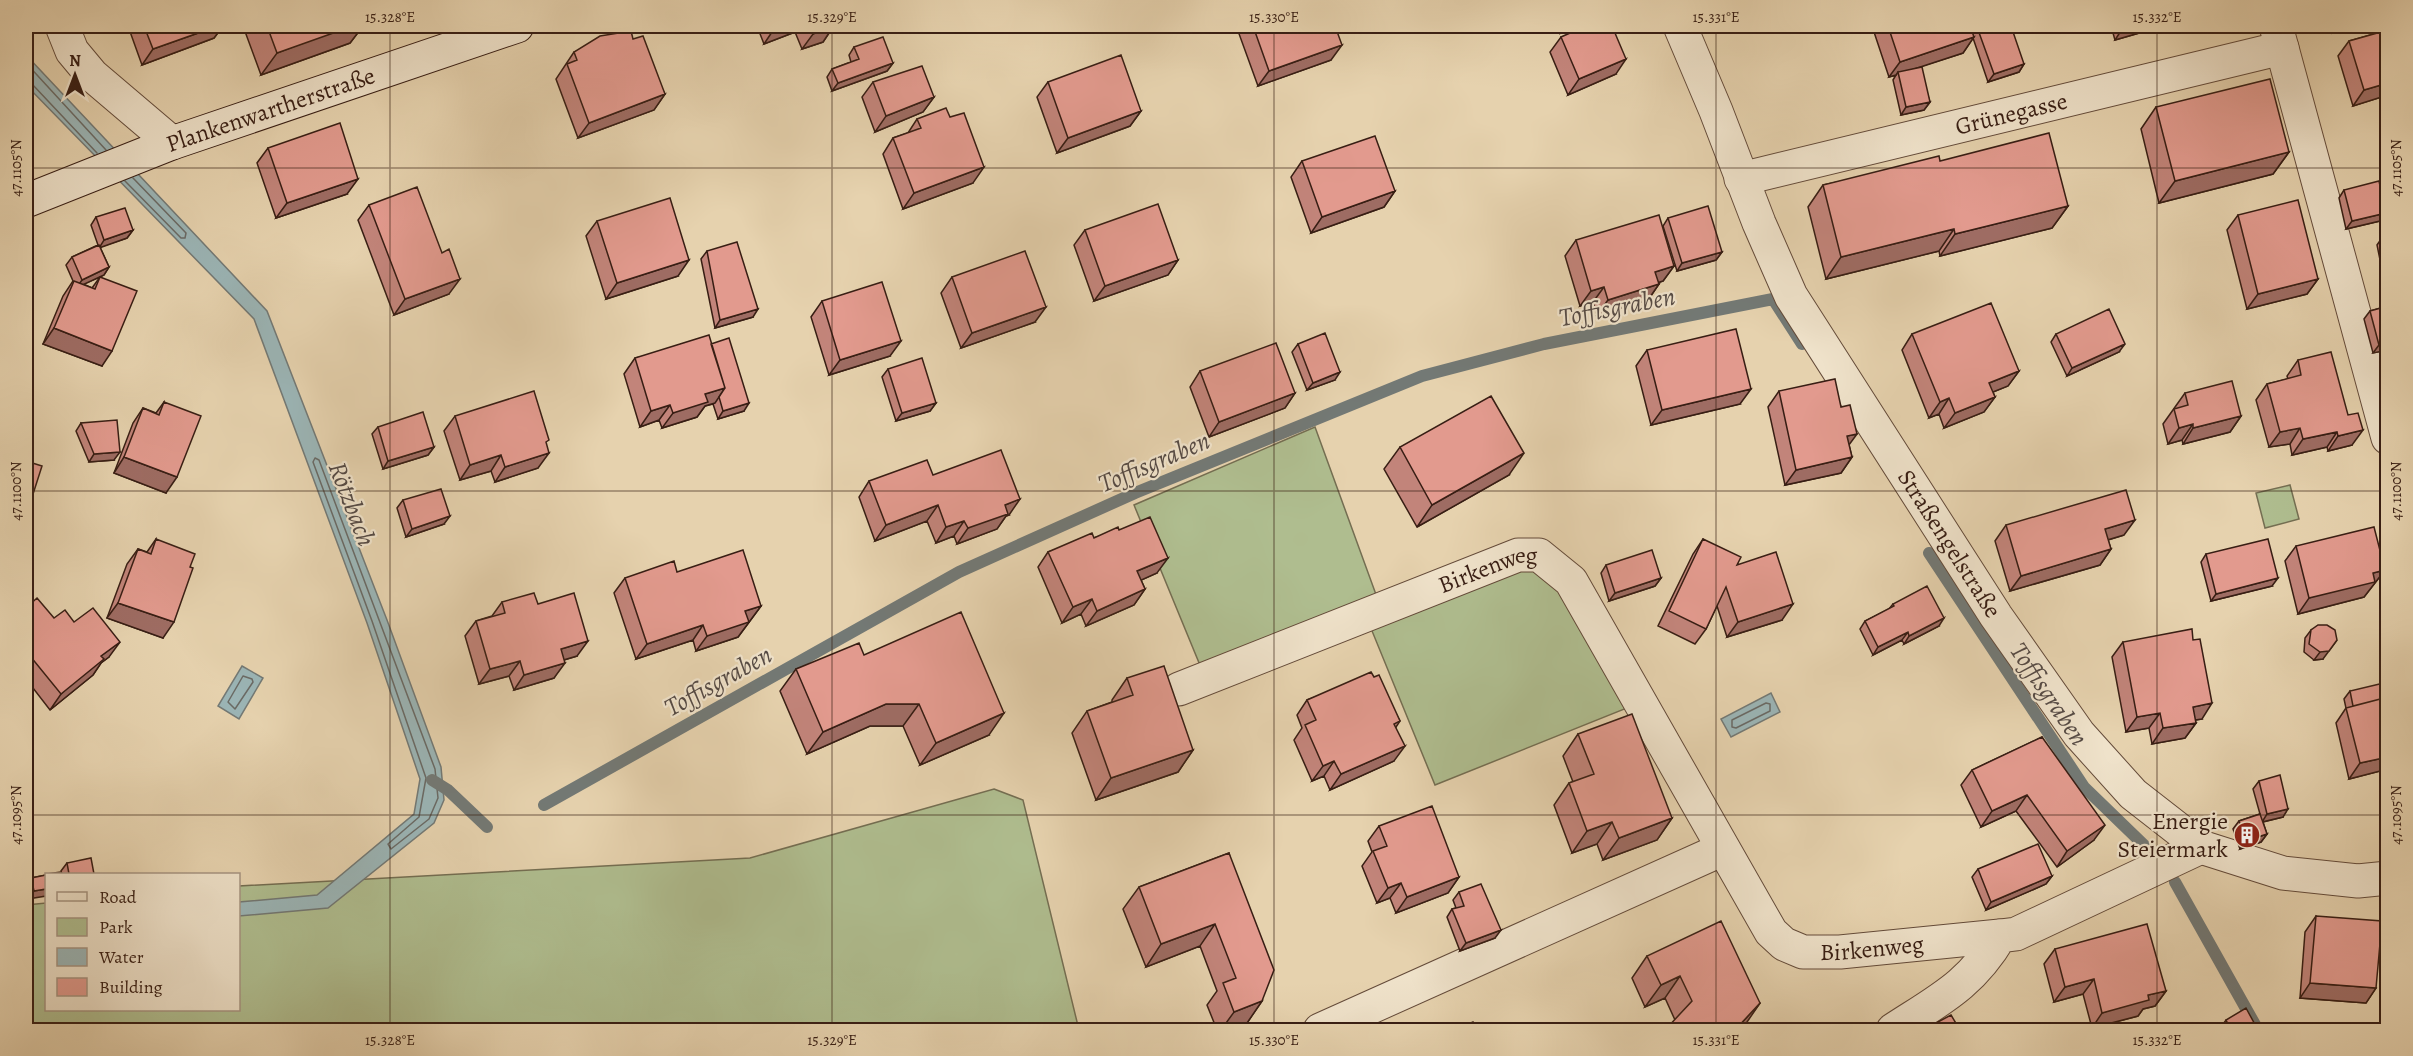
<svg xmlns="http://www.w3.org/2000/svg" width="2413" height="1056" font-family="Alegreya,serif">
  <rect width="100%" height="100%" fill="#e6d2ae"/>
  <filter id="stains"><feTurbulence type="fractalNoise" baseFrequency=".00333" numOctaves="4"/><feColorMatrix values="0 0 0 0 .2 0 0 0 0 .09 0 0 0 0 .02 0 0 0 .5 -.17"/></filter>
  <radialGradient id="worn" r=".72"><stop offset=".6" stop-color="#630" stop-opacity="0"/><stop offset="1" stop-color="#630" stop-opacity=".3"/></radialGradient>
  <path fill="#afbd8f" stroke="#746e52" stroke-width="1.5" d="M1315 427 1378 600 1202 670 1134 505Z
    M2290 485 2299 519 2265 528 2256 493Z
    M1501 570 1538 571 1561 585 1632 706 1435 785 1370 626Z
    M994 789 1023 800 1079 1030H26V905L46 903V1010H238L239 886 750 858Z"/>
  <path fill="#9bb5b6" stroke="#737975" stroke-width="1.5" d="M26 55 267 311 387 620 441 767 444 800 434 823 328 908 239 916V902L317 895 414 814 420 779 367 623 254 319 26 85Z
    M242 666 263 678 239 719 218 706Z
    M1771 693 1780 712 1731 737 1721 719Z"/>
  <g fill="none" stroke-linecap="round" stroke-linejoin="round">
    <path stroke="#6a6a65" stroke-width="1.5" d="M26 63 106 150
      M26 82 32 84 97 153
      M125 181 181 238H185L186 233 133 178
      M315 458 319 460 435 769 438 798 429 819 391 849 388 844 419 817 426 778 372 621 313 462Z
      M243 676 252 679 253 682 235 709 228 702Z
      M1766 703 1770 704V711L1736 728 1732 727V720Z"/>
    <path stroke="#737975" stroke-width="12" d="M1929 553 2084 787 2147 848
      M432 780 448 790 487 827
      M544 805 959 572 1135 493 1422 376 1544 344 1773 299 1802 344
      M2175 882 2258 1030"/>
    <defs>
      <g id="street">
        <path d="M62 26 72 51 92 75 172 143"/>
        <path id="s1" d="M1680 26 1716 111 1759 223 1791 296 1996 616 2079 734 2133 794 2201 847 2283 873 2358 881 2388 878"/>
        <path d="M2276 26 2388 438"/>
        <path id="s2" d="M1741 179 2282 48"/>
        <path id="s3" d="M1179 689 1518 555H1539L1571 581 1771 932 1784 944 1803 952H1840L2000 936"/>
        <path d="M1320 1030 1723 849"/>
        <path d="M1893 1030C1939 1000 1971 985 2000 936L2016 934 2201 847"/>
      </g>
      <g id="secondary">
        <path id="s4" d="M26 201 172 143 517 26"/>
      </g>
    </defs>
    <use href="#street" stroke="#644b3a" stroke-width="35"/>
    <use href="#secondary" stroke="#381e14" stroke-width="35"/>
    <use href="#street" stroke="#efe2ca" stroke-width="33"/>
    <use href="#secondary" stroke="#efe2ca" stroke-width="33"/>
  </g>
  <path fill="#c2847a" stroke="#381e14" stroke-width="1.5" fill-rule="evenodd" d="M128 26H223L214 38 142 65Z
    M243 26H363L350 43 261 75Z
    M757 26H843L831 30 823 42 802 49 795 32 764 44Z
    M1242 26H1335L1331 60 1258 86 1238 31Z
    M1557 26H1578L1561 33Z
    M1872 26H1970L1973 33 1977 27 2024 64 2019 72 1988 82 1973 38 1963 53 1919 67 1930 102 1924 110 1901 115 1893 80 1896 75 1889 77Z
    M2111 26H2150L2146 31 2115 40Z
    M2331 26H2356L2333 33Z
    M2388 30V95L2353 106 2338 56 2349 41Z
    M1561 37 1616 74 1568 95 1550 52Z
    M633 39 665 94 654 110 578 138 556 79 574 52Z
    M854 47 893 63 887 71 832 91 827 77 832 69 851 62 849 55Z
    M873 82 934 97 923 112 875 132 862 97Z
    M1048 82 1141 111 1130 126 1057 153 1037 97Z
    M2156 107 2289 152 2273 174 2159 203 2141 129Z
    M950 117 973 183 903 209 883 154 893 138 908 133 917 119Z
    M268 148 347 194 276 218 257 163Z
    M1302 161 1395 191 1384 207 1311 233 1291 177Z
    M1940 161 2068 206 2052 228 1940 256 1939 251 1826 279 1808 207 1823 185Z
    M2344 190 2385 208 2388 205 2387 294 2377 245 2384 235 2380 221 2346 229 2339 198Z
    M369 205 442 253 449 294 394 315 358 220Z
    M2238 215 2318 279 2307 294 2247 309 2227 230Z
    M96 217 133 230 127 238 100 247 109 267 104 275 100 277 102 366 43 344 63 296 73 281 66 265 72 257 98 245 91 225ZM100 277 92 288 83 284Z
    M1668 218 1722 252 1716 260 1677 271 1663 226Z
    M597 221 678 276 606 299 586 236Z
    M1085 230 1178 260 1168 275 1094 301 1074 245Z
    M1576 240 1674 266 1663 281 1659 282V284L1648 300 1597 315 1593 302 1580 306 1565 256Z
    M707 251 753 317 715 328 701 259Z
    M952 277 1035 322 961 348 941 293Z
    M822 301 890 356 829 375 811 317Z
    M2388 306V350L2373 353 2364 319 2370 311Z
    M1912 334 2019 371 2008 386 1993 392 1995 397 1984 412 1944 428 1939 414 1929 418 1902 350Z
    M2056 334 2119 352 2067 376 2051 342Z
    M711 344 744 411 718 419 713 404 705 406 697 417 662 428 659 420 640 427 624 374 635 358Z
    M1298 344 1335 380 1307 390 1292 352Z
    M1647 350 1740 404 1651 425 1636 366Z
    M2298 360 2352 445 2328 451 2327 447 2292 455 2290 444 2269 447 2256 400 2267 384 2288 379 2287 376Z
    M888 369 936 403 930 411 896 421 882 377Z
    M1200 371 1295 393 1285 408 1209 437 1190 387Z
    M1779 391 1849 445 1852 457 1841 473 1785 485 1768 407Z
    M2185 393 2241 416 2230 432 2183 444 2182 440 2168 444 2163 424Z
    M164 402 166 493 114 473 133 423 143 408 156 413Z
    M455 416 546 444 538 468 495 482 491 471 460 480 444 431Z
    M81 423 114 460 89 462 76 431Z
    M378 427 434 447 428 455 383 469 372 434Z
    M1400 447 1509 475 1417 527 1384 469Z
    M933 475 1009 515 1006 516 997 529 957 544 954 536 936 543 927 521 875 541 859 497 869 481Z
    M403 500 444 524 406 537 397 508Z
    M2006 525 2124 535 2108 540 2111 549 2100 565 2010 591 1995 541Z
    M1119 530 1157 573 1141 580 1145 589 1134 605 1086 626 1081 614 1062 623 1038 567 1048 552Z
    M156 539 163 638 107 618 127 564 138 549 147 552Z
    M1703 539 1737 565 1782 620 1727 637 1717 606 1706 629 1695 644 1658 626 1693 554Z
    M2296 546 2385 570 2364 597 2298 614 2285 561Z
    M2206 554 2272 586 2211 601 2201 562Z
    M1606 565 1661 578 1655 586 1609 601 1601 573Z
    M677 572 761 606 738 637 696 651 693 640 636 659 614 593 625 578Z
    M502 602 538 604 577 656 564 660 554 678 514 690 509 676 479 684 465 636 476 621 492 616Z
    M1893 604 1939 626 1904 644 1902 640 1873 655 1860 629 1865 621 1889 609Z
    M26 608 54 618 74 622 109 657 101 663 93 675 50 710 26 679Z
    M2311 630 2323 659 2314 660 2304 652 2305 638Z
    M2123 642 2202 719 2195 720 2196 723 2185 738 2152 744 2149 728 2126 732 2112 657Z
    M864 655 989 735 920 765 903 726H870L807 754 780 691 796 669Z
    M1374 677 1400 721 1396 727 1394 761 1330 790 1324 776 1312 781 1294 740 1302 728 1297 715 1307 700Z
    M1127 678 1193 750 1178 772 1096 800 1072 733 1087 711 1112 702V700Z
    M2350 691 2388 769 2349 779 2336 723 2346 708 2344 699Z
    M1578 734 1672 818 1657 840 1603 860 1597 844 1572 853 1554 805 1569 783 1573 782 1563 756Z
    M2042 737 2094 840 2057 867 2016 811 1981 827 1961 785 1972 770Z
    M2259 781 2283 817 2263 822 2267 834 2261 842 2240 849 2233 829 2239 821 2260 814 2253 789Z
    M1379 826 1459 877 1448 893 1396 913 1390 898 1377 903 1362 866 1372 852 1368 841Z
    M1229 853 1262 1001 1247 1023 1227 1030H1217L1207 1005 1217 991 1200 946 1146 967 1123 909 1139 887Z
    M67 863 94 874H62L61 871Z
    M1978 869 2052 876 2046 884 1986 910 1972 877Z
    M46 875 28 899 26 886 31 878Z
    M1459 892 1495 938 1460 951 1447 917 1452 909 1456 908 1453 900Z
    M2316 916 2376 988 2366 1003 2300 998 2305 932Z
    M2055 949 2166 991 2155 1006 2143 1009 2138 1016 2092 1028 2083 994 2054 1002 2044 964Z
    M1647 956 1760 1003 1740 1030H1666L1675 1020 1665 998 1645 1007 1632 978Z
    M2226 1020 2258 1030H2221L2220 1028Z"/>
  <path fill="#9e6c63" stroke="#381e14" stroke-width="1.5" d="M218 26H223L214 38 142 65 153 49Z
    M347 26H363L350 43 261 75 277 53Z
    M783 26H800L795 32 764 44 774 29Z
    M826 26H843L831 30 823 42 802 49 813 34Z
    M1566 26H1578L1561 33Z
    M2124 26H2150L2146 31 2115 40Z
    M2338 26H2356L2333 33Z
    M1974 37 1963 53 1899 74 1898 72 1896 75 1889 77 1900 62Z
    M1342 45 1331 60 1258 86 1269 71Z
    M1626 59 1616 74 1568 95 1579 79Z
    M893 63 887 71 832 91 838 83Z
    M2024 64 2019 72 1988 82 1994 74Z
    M2388 83V95L2353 106 2364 90Z
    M665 94 654 110 578 138 589 123Z
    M934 97 923 112 875 132 886 116Z
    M1930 102 1924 110 1901 115 1906 107Z
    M1141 111 1130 126 1057 153 1068 138Z
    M2289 152 2273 174 2159 203 2175 181Z
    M984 167 973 183 903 209 914 193Z
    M358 179 347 194 276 218 287 203Z
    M1395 191 1384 207 1311 233 1322 217Z
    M2068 206 2052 228 1940 256 1955 234Z
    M2386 213 2380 221 2346 229 2352 221Z
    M1954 229 1939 251 1826 279 1841 257Z
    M133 230 127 238 99 248 104 240Z
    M1722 252 1716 260 1677 271 1682 263Z
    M689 260 678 276 606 299 617 283Z
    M1178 260 1168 275 1094 301 1105 286Z
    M1674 266 1663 281 1644 287 1655 272Z
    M109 267 104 275 76 288 82 280Z
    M460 279 449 294 394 315 405 299Z
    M2318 279 2307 294 2247 309 2258 294Z
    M1659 284 1648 300 1597 315 1608 300Z
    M1604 287 1593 302 1580 306 1591 291Z
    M1046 307 1035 322 961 348 972 333Z
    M758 309 753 317 715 328 720 320Z
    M54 328 112 351 102 366 43 344Z
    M901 341 890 356 829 375 840 360Z
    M2388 343V350L2373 353 2379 345Z
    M2125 344 2119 352 2067 376 2072 368Z
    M2019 371 2008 386 1978 398 1989 383Z
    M1340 372 1335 380 1307 390 1313 383Z
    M725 388 715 403 705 406 697 417 662 428 673 413 705 394Z
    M1751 389 1740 404 1651 425 1662 410Z
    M1295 393 1285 408 1209 437 1219 422Z
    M1995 397 1984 412 1944 428 1955 413Z
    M1949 398 1939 414 1929 418 1940 402Z
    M749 403 744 411 718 419 723 411Z
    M936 403 930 411 896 421 902 413Z
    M670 405 659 420 640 427 651 411Z
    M2241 416 2230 432 2183 444 2193 428Z
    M2193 424 2182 440 2168 444 2179 428Z
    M2300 428 2290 444 2269 447 2280 432Z
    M2363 430 2352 445 2328 451 2338 436Z
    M2337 432 2327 447 2292 455 2303 439Z
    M1857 434 1846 449 1847 436Z
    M434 447 428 455 383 469 388 461Z
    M120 452 114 460 89 462 94 454Z
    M549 453 538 468 495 482 505 467Z
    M1524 453 1509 475 1417 527 1432 505Z
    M501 455 491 471 460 480 470 465Z
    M124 457 177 477 166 493 114 473Z
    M1852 457 1841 473 1785 485 1796 470Z
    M1020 499 1009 515 1006 516 997 529 957 544 968 528 1005 505Z
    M938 505 927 521 875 541 886 525Z
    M450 516 444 524 406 537 412 529Z
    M2135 520 2124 535 2094 544 2105 529Z
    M964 521 954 536 936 543 946 527Z
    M2111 549 2100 565 2010 591 2021 576Z
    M1168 558 1157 573 1126 587 1137 571Z
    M2385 570 2364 597 2298 614 2309 598 2373 573Z
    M1661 578 1655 586 1609 601 1615 593Z
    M2278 578 2272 586 2211 601 2216 594Z
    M1145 589 1134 605 1086 626 1097 611Z
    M1092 599 1081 614 1062 623 1073 607Z
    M118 603 174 622 163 638 107 618Z
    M1793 604 1782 620 1727 637 1738 622Z
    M761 606 738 637 696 651 707 636 745 611Z
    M1944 618 1939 626 1904 644 1909 636Z
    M703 625 693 640 636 659 647 644Z
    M1908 632 1902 640 1873 655 1878 647Z
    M2337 640 2323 659 2314 660 2320 652Z
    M588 641 577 656 550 664 561 649Z
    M120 642 109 657 101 663 93 675 50 710 61 694 101 656Z
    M520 661 509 676 479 684 490 669Z
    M565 663 554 678 514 690 524 675Z
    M2212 703 2202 719 2182 722 2193 707Z
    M886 704H919L903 726H870L807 754 823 732Z
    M1004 713 989 735 920 765 936 743Z
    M2160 713 2149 728 2126 732 2137 717Z
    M2196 723 2185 738 2152 744 2163 728Z
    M1405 746 1394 761 1330 790 1341 774Z
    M1193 750 1178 772 1096 800 1111 778Z
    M2388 757V769L2349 779 2360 763Z
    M1334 761 1324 776 1312 781 1323 766Z
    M2027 795 2016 811 1981 827 1992 811Z
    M2288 809 2283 817 2262 822 2267 814Z
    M1672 818 1657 840 1603 860 1619 838Z
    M1612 822 1597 844 1572 853 1587 831Z
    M2105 825 2094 840 2057 867 2067 851Z
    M2267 834 2261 842 2240 849 2246 841Z
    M2052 876 2046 884 1986 910 1991 902Z
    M1459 877 1448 893 1396 913 1407 897Z
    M1401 883 1390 898 1377 903 1388 888Z
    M46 889V896L28 899 34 891Z
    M1215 924 1200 946 1146 967 1161 944Z
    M1501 930 1495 938 1460 951 1466 943Z
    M1680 976 1665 998 1645 1007 1661 985Z
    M2094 979 2083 994 2054 1002 2065 987Z
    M2310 983 2376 988 2366 1003 2300 998Z
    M2166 991 2155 1006 2143 1009 2138 1016 2092 1028 2102 1013 2148 995Z
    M1262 1001 1247 1023 1227 1030H1221L1234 1012Z
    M1760 1003 1745 1025 1740 1030H1735Z"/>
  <path fill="#e29a8e" stroke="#381e14" stroke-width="1.5" d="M144 26H218L153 49Z
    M267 26H353L277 53Z
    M773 26H783L774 29Z
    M810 26H834L813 34Z
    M1253 26H1335L1342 45 1269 71Z
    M1586 26H1612L1626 59 1579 79 1561 37Z
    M1888 26H1970L1974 37 1900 62Z
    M1980 26H2011L2024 64 1994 74 1977 27Z
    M2388 30V83L2364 90 2349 41Z
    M631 31 633 39 643 36 665 94 589 123 567 64 577 60 574 52 600 36Z
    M883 37 893 63 838 83 832 69 859 59 854 47Z
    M1121 55 1141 111 1068 138 1048 82Z
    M922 66 934 97 886 116 873 82Z
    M1922 67 1930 102 1906 107 1898 72Z
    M2270 79 2289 152 2175 181 2156 107Z
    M946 108 950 117 964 113 984 167 914 193 893 138 921 128 917 119Z
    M340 123 358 179 287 203 268 148Z
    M2049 133 2068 206 1955 234 1954 229 1841 257 1823 185 1939 156 1940 161Z
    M1375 136 1395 191 1322 217 1302 161Z
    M2379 181 2386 213 2352 221 2344 190Z
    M417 187 442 253 449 249 460 279 405 299 369 205Z
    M670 198 689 260 617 283 597 221Z
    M2298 200 2318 279 2258 294 2238 215Z
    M1158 204 1178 260 1105 286 1085 230Z
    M1708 206 1722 252 1682 263 1668 218Z
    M125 208 133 230 104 240 96 217Z
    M1659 215 1674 266 1655 272 1659 284 1608 300 1604 287 1591 291 1576 240Z
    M737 242 758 309 720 320 707 251Z
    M99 245 109 267 82 280 72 257Z
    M1025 251 1046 307 972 333 952 277Z
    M100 277 137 291 112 351 54 328 74 281 95 289Z
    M882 282 901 341 840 360 822 301Z
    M1991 303 2019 371 1989 383 1995 397 1955 413 1949 398 1940 402 1912 334Z
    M2388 306V343L2379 345 2370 311Z
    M2109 309 2125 344 2072 368 2056 334Z
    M1736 329 1751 389 1662 410 1647 350Z
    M1325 333 1340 372 1313 383 1298 344Z
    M709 335 725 388 705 394 708 402 673 413 670 405 651 411 635 358Z
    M729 338 749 403 723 411 719 397 725 388 711 344Z
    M1276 343 1295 393 1219 422 1200 371Z
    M2331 352 2348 415 2358 413 2363 430 2338 436 2337 432 2303 439 2300 428 2280 432 2267 384 2301 375 2298 360Z
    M922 358 936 403 902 413 888 369Z
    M1835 379 1841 407 1850 405 1857 434 1847 436 1852 457 1796 470 1779 391Z
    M2232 381 2241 416 2193 428V424L2179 428 2174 409 2188 405 2185 393Z
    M534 391 549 440 546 442 549 453 505 467 501 455 470 465 455 416Z
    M1491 396 1524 453 1432 505 1400 447Z
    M164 402 201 416 177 477 124 457 143 408 159 415Z
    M423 412 434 447 388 461 378 427Z
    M117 420 120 452 94 454 81 423Z
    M1001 450 1020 499 1005 505 1008 514 968 528 964 521 946 527 938 505 886 525 869 481 927 460 933 475Z
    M26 461 42 466 26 516Z
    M441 489 450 516 412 529 403 500Z
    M2126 490 2135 520 2105 529 2111 549 2021 576 2006 525Z
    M1150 517 1168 558 1137 571 1145 589 1097 611 1092 599 1073 607 1048 552 1092 533 1094 538 1118 527 1119 530Z
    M2374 527 2385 570 2373 573 2375 582 2309 598 2296 546Z
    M156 539 195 554 190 567 193 568 174 622 118 603 138 549 151 554Z
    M1703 539 1741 557 1737 565 1776 552 1793 604 1738 622 1726 587 1706 629 1669 611Z
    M2268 539 2278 578 2216 594 2206 554Z
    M743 550 761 606 745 611 749 622 707 636 703 625 647 644 625 578 674 561 677 572Z
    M1652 550 1661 578 1615 593 1606 565Z
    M1927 586 1944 618 1909 636 1908 632 1878 647 1865 621 1894 606 1893 604Z
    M534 593 538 604 574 593 588 641 561 649 565 663 524 675 520 661 490 669 476 621 505 613 502 602Z
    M37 598 54 618 65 610 74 622 93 608 120 642 101 656 104 659 61 694 26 651V641L28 639 26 636V608Z
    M961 612 1004 713 936 743 919 704H886L823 732 796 669 859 643 864 655Z
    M2318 625H2327L2335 630 2337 640 2329 651 2320 652 2309 644 2311 630Z
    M2192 629 2193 640 2200 639 2212 703 2193 707 2196 723 2163 728 2160 713 2137 717 2123 642Z
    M1164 666 1193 750 1111 778 1087 711 1133 695 1127 678Z
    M1371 672 1374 677 1379 675 1400 721 1394 724 1405 746 1341 774 1334 761 1323 766 1305 725 1316 720 1307 700Z
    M2388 682V697L2353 706 2350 691Z
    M2388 697V757L2360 763 2346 708Z
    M1632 714 1672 818 1619 838 1612 822 1587 831 1569 783 1594 774 1578 734Z
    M2042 737 2105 825 2067 851 2027 795 1992 811 1972 770Z
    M2280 775 2288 809 2267 814 2259 781Z
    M1432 806 1459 877 1407 897 1401 883 1388 888 1373 851 1387 846 1379 826Z
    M2260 814 2267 834 2246 841 2239 821Z
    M2038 844 2052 876 1991 902 1978 869Z
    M1229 853 1274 970 1262 1001 1234 1012 1223 983 1236 978 1215 924 1161 944 1139 887Z
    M91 858 94 874H69L67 863Z
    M60 872V874H47Z
    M46 875V889L34 891 31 878Z
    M1481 884 1501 930 1466 943 1452 909 1464 906 1459 892Z
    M2316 916 2382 921 2376 988 2310 983Z
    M1721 921 1760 1003 1735 1030H1668L1666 1029 1692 1001 1680 976 1661 985 1647 956Z
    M2147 924 2166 991 2148 995 2149 1000 2102 1013 2094 979 2065 987 2055 949Z
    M2246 1008 2258 1030H2231L2226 1020Z
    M1951 1015 1960 1030H1923Z
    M1473 1022 1478 1030H1455Z"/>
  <path fill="none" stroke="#381e14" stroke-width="1.5" stroke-opacity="0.45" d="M390 26V1030M832 26V1030M1274 26V1030M1716 26V1030M2157 26V1030M26 168H2388M26 491H2388M26 815H2388"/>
  <defs>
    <symbol id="building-disc" viewBox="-11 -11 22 22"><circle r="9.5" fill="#8f2418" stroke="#efe2ca"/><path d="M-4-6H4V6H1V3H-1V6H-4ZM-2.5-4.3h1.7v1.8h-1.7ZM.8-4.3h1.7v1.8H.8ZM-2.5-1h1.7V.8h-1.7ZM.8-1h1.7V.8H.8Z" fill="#fff"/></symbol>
  </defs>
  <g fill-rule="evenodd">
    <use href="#building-disc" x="2232" y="820" width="30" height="30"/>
  </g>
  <g text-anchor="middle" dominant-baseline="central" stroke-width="4.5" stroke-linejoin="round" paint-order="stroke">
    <g font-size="24" fill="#381e14" stroke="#efe2ca">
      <text stroke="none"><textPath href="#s4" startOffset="261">Plankenwartherstraße</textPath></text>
      <text stroke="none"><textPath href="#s2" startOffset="278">Grünegasse</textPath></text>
      <text stroke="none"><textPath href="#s1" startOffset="586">Straßengelstraße</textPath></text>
      <text stroke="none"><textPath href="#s3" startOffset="332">Birkenweg</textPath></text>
      <text stroke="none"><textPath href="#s3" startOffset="938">Birkenweg</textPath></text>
    </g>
    <g font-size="24" fill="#381e14" stroke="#efe2ca" text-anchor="end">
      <text x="2228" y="821">Energie<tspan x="2228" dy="28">Steiermark</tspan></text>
    </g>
    <g font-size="26" font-style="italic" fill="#564b45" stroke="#efe2ca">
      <text transform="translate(1617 307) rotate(-11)">Toffisgraben</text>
      <text transform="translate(1154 462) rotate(-23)">Toffisgraben</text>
      <text transform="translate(352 504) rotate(69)">Rötzbach</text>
      <text transform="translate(718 681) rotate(-29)">Toffisgraben</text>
      <text transform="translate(2049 694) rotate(56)">Toffisgraben</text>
    </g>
  </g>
  <rect width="2413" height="1056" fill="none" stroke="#e6d2ae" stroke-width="66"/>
  <rect x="45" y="873" width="195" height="138" fill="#efe2ca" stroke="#a69481" stroke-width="1.5"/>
  <rect x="57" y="892" width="30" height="9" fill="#efe2ca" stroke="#a69481" stroke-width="1.5"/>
  <text x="99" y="903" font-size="18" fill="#381e14">Road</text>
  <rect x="57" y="918" width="30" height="18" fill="#afbd8f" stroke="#a69481" stroke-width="1.5"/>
  <text x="99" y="933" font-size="18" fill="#381e14">Park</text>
  <rect x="57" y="948" width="30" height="18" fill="#9bb5b6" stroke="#a69481" stroke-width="1.5"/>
  <text x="99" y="963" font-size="18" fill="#381e14">Water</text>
  <rect x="57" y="978" width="30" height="18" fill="#e29a8e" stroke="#a69481" stroke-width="1.5"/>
  <text x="99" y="993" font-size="18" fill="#381e14">Building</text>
  <g transform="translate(75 75)" stroke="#efe2ca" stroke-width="4.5" paint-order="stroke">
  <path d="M0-4.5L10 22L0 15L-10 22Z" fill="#381e14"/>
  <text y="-9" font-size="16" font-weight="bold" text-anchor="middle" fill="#381e14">N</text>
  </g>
  <rect x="33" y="33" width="2347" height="990" fill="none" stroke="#381e14" stroke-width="2"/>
  <g font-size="15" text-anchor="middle" fill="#381e14">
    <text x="390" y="22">15.328°E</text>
    <text x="832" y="22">15.329°E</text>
    <text x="1274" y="22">15.330°E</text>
    <text x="1716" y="22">15.331°E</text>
    <text x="2157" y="22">15.332°E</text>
    <text transform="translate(16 168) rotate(-90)" y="5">47.1105°N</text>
    <text transform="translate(2396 168) rotate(-90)" y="5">47.1105°N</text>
    <text transform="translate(16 491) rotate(-90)" y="5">47.1100°N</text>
    <text transform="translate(2396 491) rotate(-90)" y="5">47.1100°N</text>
    <text transform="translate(16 815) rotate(-90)" y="5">47.1095°N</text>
    <text transform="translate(2396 815) rotate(-90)" y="5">47.1095°N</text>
    <text x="390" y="1045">15.328°E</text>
    <text x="832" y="1045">15.329°E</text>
    <text x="1274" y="1045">15.330°E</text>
    <text x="1716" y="1045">15.331°E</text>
    <text x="2157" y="1045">15.332°E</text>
  </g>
  <rect width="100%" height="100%" filter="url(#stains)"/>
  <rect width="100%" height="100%" fill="url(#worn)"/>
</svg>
